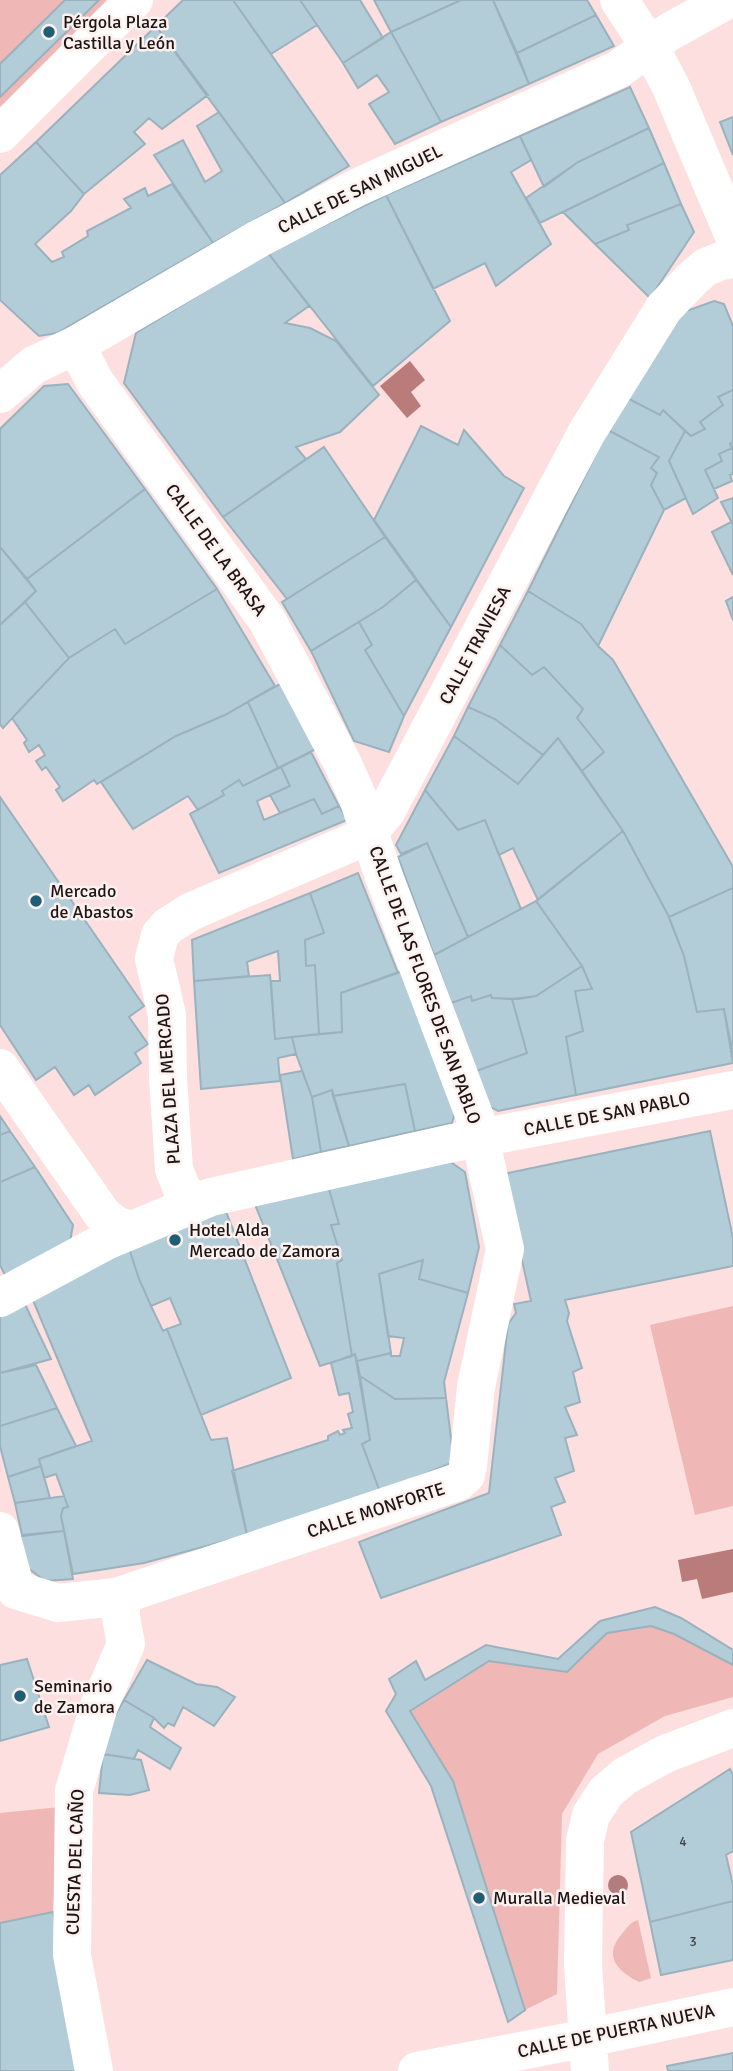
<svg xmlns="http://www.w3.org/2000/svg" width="733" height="2071" font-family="Signika,sans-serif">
  <rect width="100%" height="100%" fill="#fcdfde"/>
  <path fill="#efb8b6" d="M0 0H134L0 134Z
    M733 1306V1506L695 1515 650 1325Z
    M651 1626 674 1634 733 1665V1697L665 1716 598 1754 562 1814 557 1994 525 2010 410 1711 489 1661 567 1672 607 1633Z
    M60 1807 53 1912 0 1923V1813Z
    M638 1920 651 1978 639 1982C618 1971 603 1957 621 1935 626 1929 630 1922 638 1920Z"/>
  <path fill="#ba7c7a" d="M410 361 425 380 411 392 421 406 407 418 380 386Z
    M733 1549V1592L702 1599 697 1579 682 1582 678 1560Z"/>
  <path fill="#b3cdd8" stroke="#99b2bd" stroke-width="2" d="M65 0H99L0 97V64Z
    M183 0H233L349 166 285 203 156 26Z
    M233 0H300L317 25 271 54Z
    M300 0H360L383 38 343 63Z
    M374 0H461L391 32Z
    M461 0H493L529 84 441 122 391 32Z
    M493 0H587L596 15 517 53Z
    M596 15 614 46 529 84 517 53Z
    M156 26 208 95 162 129 149 118 134 132 145 144 84 194 36 142Z
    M391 32 441 122 395 144 369 104 389 92 377 75 358 88 343 63Z
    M630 87 649 128 578 162 544 187 520 136Z
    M219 112 285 203 213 243 154 155 183 140 205 182 222 171 197 126Z
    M733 117V155L720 122Z
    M649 128 664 163 540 223 526 198 578 162Z
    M520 136 531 160 511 172 551 244 496 286 485 263 433 289 386 195Z
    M36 142 84 194 71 211 35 244 52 262 64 257 62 252 88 236 87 231 131 208 124 199 145 188 148 196 172 184 213 243 57 333 39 336 0 300V175Z
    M664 163 681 204 627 225 629 230 595 244 563 212Z
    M386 195 450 321 373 386 268 253Z
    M681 204 694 232 650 298 595 244 629 230 627 225Z
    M268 253 309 306 285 323 310 328 336 341 379 395 340 432 296 447 306 459 223 517 124 383 136 333Z
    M714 301 724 304 733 326V390L718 397 723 405 700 422 705 429 691 436 663 410 660 415 627 398 678 314Z
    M68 384 145 489 27 579 0 547V429L44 386Z
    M733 390V442L730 444 732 448 719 454 722 461 705 470 718 498 693 514 669 461 685 431 691 436 705 429 700 422 723 405 718 397Z
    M627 398 660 415 663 410 685 431 669 461 686 498 664 510 651 485 657 473 651 468 659 457 608 430Z
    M421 426 458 445 464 430 504 476 524 488 451 627 374 520Z
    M608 430 659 457 651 468 657 473 651 485 664 510 598 646 581 624 528 591Z
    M733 442V474L730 475 732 481 714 489 705 470 722 461 719 454 732 448 730 444Z
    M324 447 385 537 287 599 223 517Z
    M145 489 217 589 125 644 115 629 69 658 25 602 36 591 27 579Z
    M733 498V525L721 502Z
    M731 522 733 525V575L712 532Z
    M385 537 416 580 383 607 311 651 282 602Z
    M0 547 36 591 0 625Z
    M416 580 451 627 404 716 365 650 372 645 359 622 383 607Z
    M217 589 275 686 225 715 176 736 97 784 94 780 63 801 56 790 60 787 46 767 42 770 36 761 45 755 39 745 29 752 24 743 27 740 12 718 69 658 115 629 125 644Z
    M528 591 581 624 598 646 613 660 733 867V888L669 917 623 831 582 771 604 752 577 718 583 709 544 667 532 675 500 645Z
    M733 597V620L726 601Z
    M25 602 69 658 3 728 0 724V625Z
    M359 622 372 645 365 650 404 716 389 752 354 741 311 651Z
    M500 645 532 675 544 667 583 709 577 718 604 752 582 771 558 738 543 755 495 719 468 707Z
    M282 683 316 749 278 768 248 702Z
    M248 702 278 768 243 786 239 780 222 791 224 795 198 810 188 796 133 829 101 782 176 736 225 715Z
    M468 707 495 719 543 755 518 784 454 736Z
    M454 736 518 784 558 738 623 831 538 900 513 848 499 855 485 820 458 830 425 790Z
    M311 752 339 806 322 814 314 799 280 813 270 795 290 786 281 767Z
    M281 767 290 786 257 801 264 820 314 799 322 814 339 806 347 820 219 873 190 814 224 795 222 791 239 780 243 786Z
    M425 790 458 830 485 820 521 909 468 937 427 843 401 854 396 845Z
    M0 797 144 1006 129 1017 148 1044 135 1053 141 1063 95 1095 89 1085 74 1095 55 1067 36 1080 0 1025Z
    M623 831 667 913 684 956 697 1012 724 1009 733 1063 576 1095 566 1037 583 1031 575 991 592 989 582 966 536 901Z
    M427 843 468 937 434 955 398 857Z
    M358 873 398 973 341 993 342 1032 319 1034 315 965 306 966 305 940 324 933 310 893Z
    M733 888V1055L724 1009 697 1012 684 956 669 917Z
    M310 893 324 933 305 940 306 966 315 965 319 1034 275 1039 271 981H280L278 951 247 962 249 976 194 981 192 940Z
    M536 901 582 966 536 996 519 999 492 998 491 995 472 1001 471 996 451 1003 434 955Z
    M582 966 592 989 575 991 583 1031 566 1037 576 1095 498 1111 489 1106 476 1071 527 1053 512 999 536 996Z
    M401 971 455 1113 452 1123 415 1131 405 1084 333 1096 332 1090 312 1097 296 1054 292 1037 342 1032 341 993Z
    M270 975 275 1039 292 1037 296 1054 278 1058 280 1081 201 1089 194 981Z
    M491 995 492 998 512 999 527 1053 476 1071 451 1003 471 996 472 1001Z
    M302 1071 312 1097 321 1152 293 1159 280 1075Z
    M405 1084 415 1131 349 1146 333 1096Z
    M332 1090 349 1146 321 1152 312 1097Z
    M0 1116 10 1131 0 1135Z
    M10 1131 35 1167 0 1182V1135Z
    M710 1131 733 1238V1266L565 1300 569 1313 567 1321 582 1368 573 1372 580 1402 565 1407 577 1435 565 1438 574 1471 555 1478 565 1502 551 1507 561 1535 381 1598 359 1542 489 1493 508 1324 516 1313 514 1304 531 1301 503 1174Z
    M445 1158 465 1172 479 1247 468 1293 419 1279 423 1260 379 1274 391 1353 357 1361 355 1354 352 1356 337 1263 342 1260 331 1225 339 1224 328 1186Z
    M35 1167 73 1225 70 1242 5 1275 0 1265V1182Z
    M328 1186 339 1224 331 1225 342 1260 337 1263 352 1356 320 1366 254 1202Z
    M225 1209 291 1378 201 1415 167 1329 181 1324 170 1298 151 1306 139 1279 129 1248Z
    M129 1248 139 1279 151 1306 163 1331 167 1329 211 1440 227 1438 247 1535 144 1563 73 1574 61 1516 63 1508 68 1507 56 1474 44 1478 39 1459 92 1441 32 1298Z
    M423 1260 419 1279 468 1293 444 1382 446 1398 395 1399 360 1376 357 1361 391 1353V1356H400L404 1338 388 1336 379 1274Z
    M22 1298 51 1359 0 1373V1309Z
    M355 1354 370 1440 362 1444 380 1492 247 1535 232 1471 328 1440V1436L338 1431 340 1435 345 1433 343 1430 352 1428 348 1414 353 1412 349 1393 339 1395 331 1363Z
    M36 1365 57 1408 0 1426V1373Z
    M360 1376 395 1399 446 1398 454 1462 380 1492 362 1444 370 1440Z
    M57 1408 76 1446 39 1459 41 1466 8 1477 0 1446V1426Z
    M41 1466 50 1498 15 1503 8 1477Z
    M64 1496 68 1507 63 1508 61 1516 64 1531 22 1535 15 1503Z
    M64 1531 73 1579 45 1581 21 1563 14 1537Z
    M655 1607 681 1618 733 1650V1665L674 1634 651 1626 607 1633 567 1672 489 1661 410 1711 453 1781 525 2010 508 2022 431 1786 386 1711 396 1694 389 1679 416 1661 425 1680 486 1645 558 1659 600 1621Z
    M27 1659 49 1727 0 1741V1665Z
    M147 1660 196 1684 217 1687 235 1697 214 1726 183 1707 174 1726 168 1723 164 1728 154 1718 124 1700Z
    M124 1700 154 1718 150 1727 181 1748 170 1769 138 1750 134 1759 103 1754 106 1732Z
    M103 1754 141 1760 149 1790 130 1795 99 1793Z
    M730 1769 733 1775V1851L726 1855 733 1885V1901L650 1922 631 1832Z
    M733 1901V1960L661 1975 650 1922Z
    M53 1912 83 2071H0V1923Z
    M733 2053V2071H668L667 2066Z"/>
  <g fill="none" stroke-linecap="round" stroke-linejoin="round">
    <path stroke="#fff" stroke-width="38" d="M619 0 650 47 671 87 733 234
      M0 134 134 0
      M76 345 95 382 267 620 343 764 358 798 383 874 476 1120 505 1249 476 1387 468 1466 466 1475 458 1482 116 1597
      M0 394 34 365 76 345 258 239 358 187 619 69 669 32 727 0
      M0 1068 103 1215 117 1226 133 1230
      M198 1202 183 1192 174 1169 168 1077 167 1015 154 959 160 935 168 926 190 912 353 842 368 833 386 812 587 432 664 308 693 278 706 267 721 261 733 259
      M0 1298 106 1241 211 1197 448 1144 733 1090
      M0 1531 16 1590 58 1603 116 1597 121 1611
      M94 2071 72 1955 74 1791 99 1706 126 1644 121 1617
      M417 2071 588 2038 733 2007
      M590 2071 583 1964 585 1841 591 1815 606 1792 625 1776 665 1754 733 1728"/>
  </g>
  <circle fill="#b37c7e" cx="618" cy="1885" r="10"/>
  <g fill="#205e75" stroke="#fdf1f0" stroke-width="2.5">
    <circle cx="49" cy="32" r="7"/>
    <circle cx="36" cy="901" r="7"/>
    <circle cx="175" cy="1240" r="7"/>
    <circle cx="20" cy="1696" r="7"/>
    <circle cx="479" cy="1898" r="7"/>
  </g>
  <g text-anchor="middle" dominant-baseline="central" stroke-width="5" stroke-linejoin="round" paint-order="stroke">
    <g font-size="14" fill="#424245">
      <text x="683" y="1841">4</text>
      <text x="693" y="1941">3</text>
    </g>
    <g font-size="18" fill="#1d1414" stroke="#fdf1f0" text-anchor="start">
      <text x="63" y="22">Pérgola Plaza<tspan x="63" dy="21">Castilla y León</tspan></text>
      <text x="50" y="891">Mercado<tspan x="50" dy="21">de Abastos</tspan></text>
      <text x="189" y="1230">Hotel Alda<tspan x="189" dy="21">Mercado de Zamora</tspan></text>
      <text x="34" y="1686">Seminario<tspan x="34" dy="21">de Zamora</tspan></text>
      <text x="493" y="1898">Muralla Medieval</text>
    </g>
    <g font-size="18" fill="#1d1414" stroke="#fdf1f0">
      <text transform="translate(360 189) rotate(-26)">CALLE DE SAN MIGUEL</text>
      <text transform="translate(216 550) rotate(54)">CALLE DE LA BRASA</text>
      <text transform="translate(475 645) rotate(-62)">CALLE TRAVIESA</text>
      <text transform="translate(425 985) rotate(70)">CALLE DE LAS FLORES DE SAN PABLO</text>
      <text transform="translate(168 1079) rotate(-94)">PLAZA DEL MERCADO</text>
      <text transform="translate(607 1114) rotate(-11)">CALLE DE SAN PABLO</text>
      <text transform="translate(376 1510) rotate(-18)">CALLE MONFORTE</text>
      <text transform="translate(75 1862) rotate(-88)">CUESTA DEL CAÑO</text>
      <text transform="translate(616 2031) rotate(-12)">CALLE DE PUERTA NUEVA</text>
    </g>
  </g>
</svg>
